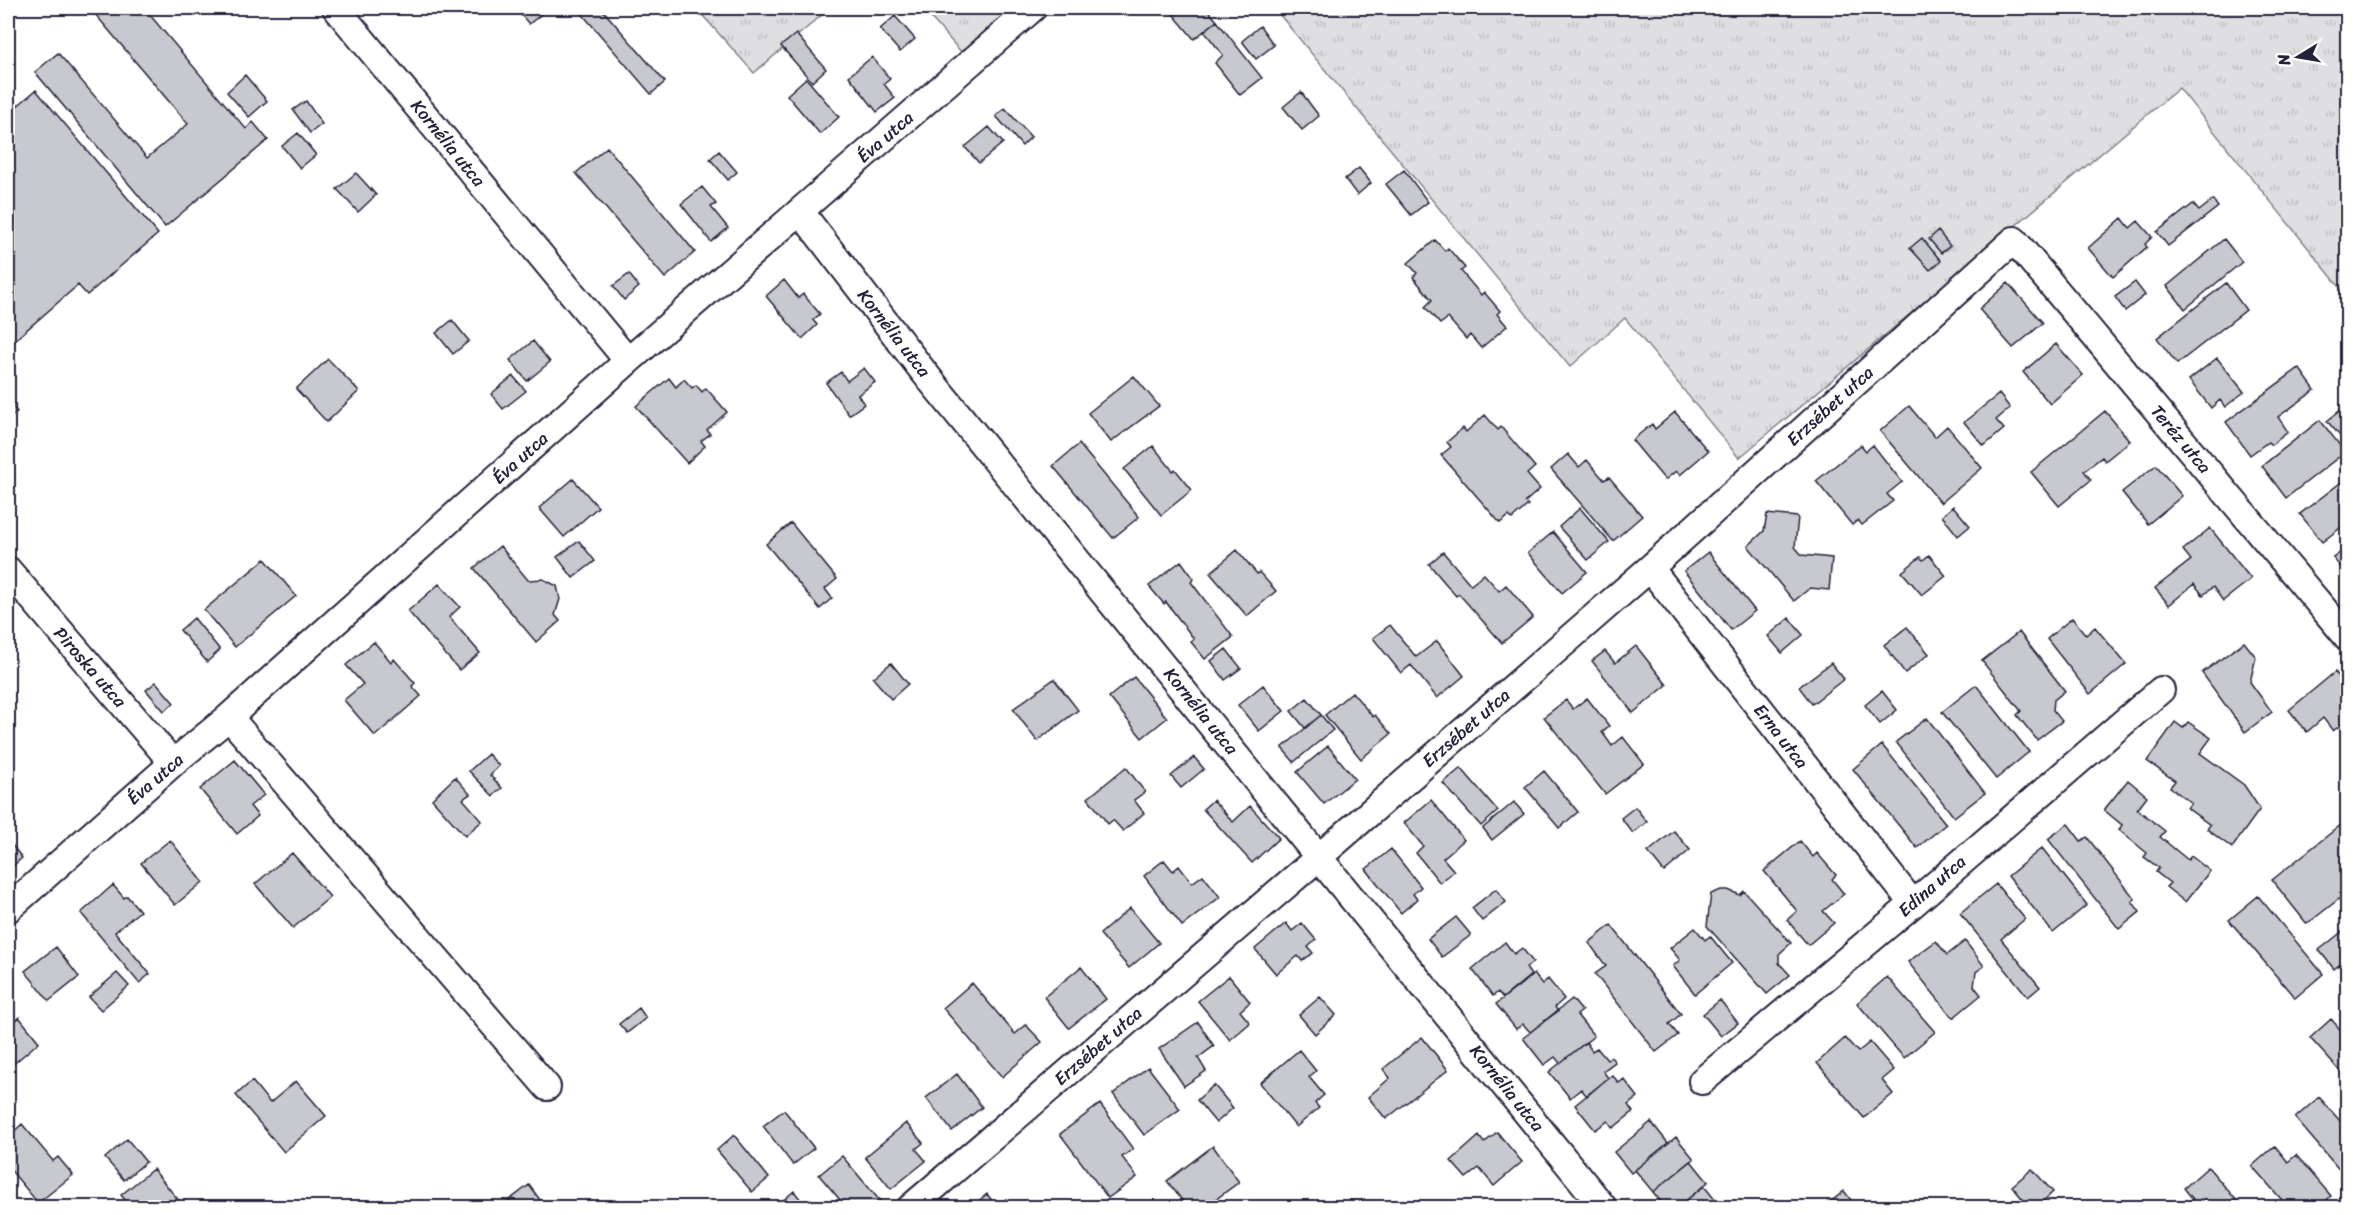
<svg xmlns="http://www.w3.org/2000/svg" width="2355" height="1215" font-family="Sriracha,sans-serif">
  <defs>
    <pattern id="grass-tufts" width="24" height="20" patternUnits="userSpaceOnUse" patternTransform="scale(1.5)"><rect width="24" height="20" fill="#dfdfe2"/><path d="M3 7l-1-3M5 7V3M7 7l1-3M15 17l-1-3M17 17v-4M19 17l1-3" fill="none" stroke="#bfbfc3"/></pattern>
  </defs>
  <rect width="100%" height="100%" fill="#fff"/>
  <filter id="ink" filterUnits="userSpaceOnUse"><feTurbulence type="fractalNoise" baseFrequency=".0167" numOctaves="2"/><feDisplacementMap in="SourceGraphic" scale="12" xChannelSelector="R" yChannelSelector="G"/><feConvolveMatrix kernelMatrix="1 2 1 2 8 2 1 2 1" color-interpolation-filters="sRGB"/></filter>
  <g filter="url(#ink)">
    <path fill="url(#grass-tufts)" stroke="#80808e" stroke-width="1.5" d="M696 8H830L754 73Z
      M922 8H1018L963 54Z
      M1274 8H2347V296L2179 88 1739 458 1625 318 1570 367Z"/>
    <path fill="#c8c8cf" stroke="#22223b" stroke-width="1.5" d="M90 8H144L246 129 253 122 268 140 165 227 35 72 58 53 147 158 188 124Z
      M515 8H549L529 24Z
      M577 8H601L665 82 651 94Z
      M1168 8H1206L1217 21 1194 39Z
      M895 16 915 39 900 52 880 29Z
      M1217 21 1262 78 1240 95 1215 63 1223 55 1204 31Z
      M1260 26 1274 45 1256 59 1242 41Z
      M796 34 826 69 812 82 781 46Z
      M872 57 890 79 884 84 895 98 877 112 849 76Z
      M245 75 267 101 249 117 227 92Z
      M806 78 839 117 820 134 787 95Z
      M36 90 158 234 87 295 78 285 8 346V114Z
      M1301 92 1319 116 1302 130 1283 107Z
      M306 101 322 124 310 133 293 110Z
      M1005 108 1031 137 1022 146 996 116Z
      M989 127 1003 143 979 163 965 147Z
      M298 133 316 155 300 168 282 146Z
      M607 147 695 252 665 278 576 173Z
      M719 151 737 172 728 180 710 159Z
      M1359 168 1371 183 1357 195 1345 179Z
      M1404 170 1428 202 1411 215 1386 184Z
      M356 173 376 195 358 212 337 189Z
      M702 187 716 204 711 207 728 228 711 242 681 204Z
      M2213 200 2218 207 2168 246 2157 232 2193 204 2199 211Z
      M2122 218 2130 228 2138 221 2152 237 2145 244 2147 247 2113 277 2088 248Z
      M1938 231 1950 246 1941 253 1929 239Z
      M1922 238 1941 261 1930 270 1910 248Z
      M2224 239 2242 262 2185 309 2167 286Z
      M1435 240 1445 251 1448 248 1465 268 1461 271 1481 295 1484 292 1500 311 1497 314 1507 326 1481 348 1470 335 1466 339 1448 318 1440 324 1425 307 1432 300 1413 277 1417 273 1408 263Z
      M629 274 639 287 624 300 613 286Z
      M784 280 798 298 803 294 820 314 813 320 817 325 802 339 766 296Z
      M2135 282 2145 295 2125 311 2115 297Z
      M2008 283 2043 323 2013 348 1979 309Z
      M2226 283 2246 310 2177 364 2157 338Z
      M452 320 469 341 453 354 436 333Z
      M533 341 550 362 527 381 510 360Z
      M2056 344 2083 375 2050 404 2023 372Z
      M2217 358 2244 392 2225 407 2220 400 2211 408 2189 380Z
      M328 359 359 391 327 422 296 389Z
      M864 368 875 382 858 395 864 404 849 415 826 383 841 372 847 381Z
      M2299 368 2315 390 2278 417 2288 432 2271 445 2268 442 2250 455 2226 422Z
      M513 376 526 391 503 409 491 394Z
      M1134 376 1159 406 1111 442 1088 413Z
      M669 378 676 387 684 379 692 388 696 385 702 392 706 388 727 412 707 430 710 434 701 441 705 446 687 463 636 406Z
      M1999 394 2010 408 1996 420 2004 429 1984 446 1964 422Z
      M8 400 17 412 8 420Z
      M2348 404V429L2340 436 2327 421Z
      M1909 406 1935 437 1947 426 1982 468 1941 503 1880 431Z
      M2105 411 2130 441 2105 461 2102 457 2084 471 2091 480 2059 506 2031 472Z
      M1675 412 1708 451 1680 475 1676 471 1665 480 1632 440 1652 424 1655 429Z
      M1485 415 1498 430 1501 427 1535 467 1527 474 1540 489 1525 502 1528 505 1512 519 1509 516 1500 523 1441 455 1451 447 1447 442 1463 428 1466 432Z
      M2320 420 2345 452 2286 498 2262 466Z
      M1079 444 1139 517 1113 538 1053 466Z
      M1861 445 1866 451 1873 445 1902 482 1887 494 1893 501 1862 525 1858 520 1852 525 1816 481Z
      M1153 446 1173 471 1175 469 1192 490 1161 515 1124 469Z
      M1568 454 1579 467 1587 460 1604 480 1609 477 1642 516 1613 541 1551 469Z
      M2156 465 2182 496 2148 524 2122 492Z
      M2348 477V499L2346 500 2348 503V522L2322 542 2300 514Z
      M573 479 598 507 564 537 539 508Z
      M1953 506 1970 526 1958 536 1942 516Z
      M1580 508 1609 542 1588 560 1559 527Z
      M1767 514 1798 517 1795 547 1802 555 1832 558 1829 590 1810 588 1794 601 1748 546 1764 531Z
      M791 523 837 579 825 589 832 598 820 609 766 544Z
      M2210 528 2251 579 2223 601 2213 587 2203 595 2194 584 2169 605 2155 588 2191 560 2183 550Z
      M1553 532 1587 572 1562 593 1528 553Z
      M579 541 595 561 573 578 557 557Z
      M500 546 528 580 543 579 557 586 560 599 555 615 560 621 536 642 474 568Z
      M2348 547V576L2333 558Z
      M1237 550 1257 574 1259 572 1276 591 1247 616 1210 573Z
      M1443 552 1471 585 1484 574 1499 591 1506 585 1533 617 1502 643 1459 594 1456 596 1429 564Z
      M1708 552 1755 611 1731 630 1684 571Z
      M1929 555 1946 576 1922 595 1902 572 1920 557 1923 560Z
      M265 559 296 596 235 647 204 610Z
      M1181 561 1194 579 1191 582 1233 637 1205 659 1191 642 1194 639 1166 602 1164 604 1149 586Z
      M439 584 460 607 449 617 480 653 459 670 408 611Z
      M194 618 220 650 207 662 180 630Z
      M1789 618 1803 635 1782 653 1768 636Z
      M2072 618 2086 635 2095 627 2126 664 2090 694 2047 639Z
      M1390 625 1416 657 1437 641 1464 676 1437 698 1411 665 1401 673 1373 638Z
      M1907 627 1929 654 1905 673 1884 645Z
      M2019 632 2065 691 2054 700 2053 710 2062 721 2037 740 2017 715 2021 711 1982 661Z
      M374 642 391 662 394 659 415 683 412 686 421 696 375 736 344 700 363 684 346 665Z
      M2244 642 2256 657 2250 682 2272 712 2245 732 2202 673Z
      M1636 646 1667 685 1633 713 1592 661 1605 651 1615 663Z
      M1226 649 1241 668 1225 680 1211 661Z
      M891 663 908 684 891 699 873 678Z
      M1831 663 1844 679 1812 704 1799 687Z
      M2335 672 2348 688V719L2333 731 2323 718 2307 732 2289 710Z
      M1134 677 1167 718 1142 738 1109 697Z
      M1054 679 1078 710 1037 741 1013 709Z
      M156 682 174 703 164 711 146 690Z
      M1263 685 1284 711 1259 731 1238 705Z
      M1976 685 2029 752 1996 779 1942 712Z
      M1882 691 1897 710 1880 724 1865 705Z
      M1352 692 1373 717 1375 715 1391 734 1361 759 1325 715Z
      M1307 698 1321 715 1305 728 1291 711Z
      M1587 698 1609 726 1602 732 1612 746 1623 737 1644 764 1605 794 1544 717 1566 700 1573 709Z
      M1321 715 1333 730 1294 762 1282 748Z
      M1927 718 1985 793 1954 817 1896 742Z
      M2175 722 2183 728 2188 722 2211 738 2200 753 2244 785 2260 809 2232 848 2207 829 2210 825 2187 808 2191 803 2170 787 2175 781 2147 761Z
      M1882 745 1946 824 1917 848 1853 769Z
      M1328 746 1355 779 1324 804 1297 772Z
      M488 754 499 766 490 775 502 788 493 796 469 771Z
      M1194 757 1204 769 1181 788 1171 776Z
      M235 760 264 795 250 806 258 816 237 834 200 789Z
      M1126 767 1145 792 1134 800 1144 813 1123 831 1113 820 1108 824 1088 798Z
      M1461 768 1498 811 1481 826 1443 783Z
      M1544 771 1578 812 1559 828 1525 787Z
      M455 777 470 794 463 799 482 821 465 836 432 799Z
      M2128 780 2147 796 2137 809 2165 831 2160 837 2188 860 2191 856 2210 871 2185 902 2166 887 2170 883 2156 872 2159 868 2144 857 2147 853 2119 830 2122 825 2104 810Z
      M1213 800 1233 822 1250 806 1279 838 1252 863 1203 809Z
      M1431 800 1464 840 1443 858 1454 871 1440 883 1416 853 1423 846 1404 823Z
      M1514 802 1524 814 1492 840 1483 828Z
      M1635 807 1647 822 1633 833 1621 818Z
      M2068 824 2081 841 2087 837 2135 899 2132 901 2140 912 2119 929 2048 839Z
      M2342 824 2348 831V892L2307 924 2272 880Z
      M1674 831 1690 850 1664 872 1648 852Z
      M8 840 22 858 8 870Z
      M170 840 203 882 175 905 141 863Z
      M1800 841 1813 857 1817 853 1836 875 1832 879 1844 894 1823 911 1834 923 1808 945 1787 920 1797 911 1764 871Z
      M2042 848 2087 905 2053 933 2008 876Z
      M1391 849 1421 887 1413 894 1417 899 1401 913 1366 869Z
      M292 853 330 897 293 928 255 884Z
      M1164 860 1173 871 1179 866 1192 883 1203 875 1220 897 1182 926 1144 876Z
      M1996 884 2025 919 2001 939 2040 987 2028 997 1960 913Z
      M113 885 124 898 127 896 140 911 115 932 150 974 139 983 81 913Z
      M1496 889 1506 902 1482 921 1472 908Z
      M1721 890H1728L1740 895 1744 891 1791 943 1779 954V963L1790 975 1767 994 1707 926 1711 894Z
      M2258 896 2323 974 2295 998 2229 920Z
      M1130 908 1159 943 1129 968 1100 934Z
      M1456 917 1471 935 1442 957 1428 939Z
      M1286 923 1292 931 1302 923 1316 940 1308 947 1313 953 1302 961 1298 956 1276 974 1255 949Z
      M1611 925 1681 1014 1669 1024 1678 1035 1656 1052 1595 974 1606 966 1589 943Z
      M2348 927V958L2334 969 2319 950Z
      M1695 928 1705 940 1710 936 1732 963 1695 994 1673 966 1680 960 1670 948Z
      M1936 941 1947 955 1965 941 1984 966 1976 972 1974 986 1981 995 1953 1018 1908 962Z
      M1505 942 1514 954 1522 948 1533 962 1526 968 1531 975 1503 998 1498 992 1493 996 1472 969Z
      M56 947 79 977 49 1001 25 971Z
      M1081 967 1106 999 1069 1028 1044 997Z
      M117 973 129 986 101 1010 89 997Z
      M1534 974 1542 984 1548 979 1564 999 1555 1007 1558 1011 1530 1032 1523 1024 1516 1029 1496 1004Z
      M1229 976 1250 1002 1240 1011 1250 1023 1230 1040 1198 1001Z
      M1887 977 1935 1032 1904 1058 1857 1003Z
      M972 983 1015 1034 1026 1025 1042 1042 1002 1077 943 1008Z
      M1320 997 1336 1015 1315 1034 1299 1015Z
      M1572 999 1582 1011 1577 1015 1594 1036 1560 1063 1555 1057 1544 1065 1523 1038Z
      M1720 1000 1738 1023 1721 1036 1703 1014Z
      M639 1008 646 1018 627 1033 619 1024Z
      M19 1017 39 1042 10 1067 8 1064V1027Z
      M2331 1019 2348 1038V1080L2310 1038Z
      M1198 1022 1214 1046 1198 1058 1206 1071 1184 1086 1159 1049Z
      M1422 1037 1448 1070 1386 1119 1368 1097 1390 1078 1383 1069Z
      M1845 1038 1858 1052 1870 1042 1894 1070 1882 1080 1893 1094 1864 1118 1817 1063Z
      M1586 1042 1592 1051 1597 1048 1607 1060 1611 1057 1615 1062 1603 1071 1608 1078 1587 1096 1581 1089 1570 1098 1549 1072Z
      M1299 1050 1316 1071 1309 1077 1324 1095 1315 1103 1319 1108 1296 1127 1260 1083Z
      M1148 1067 1180 1109 1144 1135 1113 1094Z
      M957 1074 982 1107 952 1131 926 1098Z
      M1612 1075 1619 1083 1624 1079 1638 1097 1628 1105 1633 1112 1613 1128 1608 1121 1595 1130 1575 1105Z
      M252 1081 270 1103 296 1081 326 1116 284 1152 236 1095Z
      M1214 1085 1233 1108 1216 1123 1197 1100Z
      M2319 1097 2348 1130V1180L2295 1118Z
      M1100 1104 1133 1149 1122 1157 1137 1177 1108 1198 1060 1134Z
      M784 1110 814 1148 793 1165 763 1126Z
      M1651 1122 1668 1143 1631 1173 1614 1152Z
      M906 1123 923 1143 916 1149 926 1161 891 1189 865 1157Z
      M22 1124 53 1161 58 1157 73 1175 38 1203 8 1167V1137Z
      M1497 1132 1522 1162 1494 1186 1479 1168 1466 1178 1451 1161 1479 1136 1484 1143Z
      M734 1135 769 1178 752 1192 717 1150Z
      M1676 1137 1694 1159 1653 1192 1635 1170Z
      M127 1139 146 1162 124 1180 105 1158Z
      M1213 1146 1239 1182 1204 1208H1188L1167 1181Z
      M2275 1146 2288 1162 2296 1155 2331 1196 2318 1208H2289L2252 1166Z
      M842 1156 880 1201 872 1208H847L819 1175Z
      M1691 1161 1708 1182 1677 1208H1666L1653 1192Z
      M2208 1167 2243 1208H2200L2184 1188Z
      M153 1169 185 1208H132L121 1195Z
      M2032 1169 2053 1192 2036 1208H2030L2012 1186Z
      M529 1185 546 1208H499Z
      M1704 1186 1720 1206 1718 1208H1677Z
      M794 1191 807 1208H774Z
      M1844 1191 1857 1208H1831L1828 1204Z
      M987 1194 996 1206 1006 1199 1013 1208H970Z"/>
    <g fill="none" stroke-linecap="round" stroke-linejoin="round">
      <defs>
        <path id="minor" d="M336 8 628 361
          M800 211 923 371 1604 1208
          M1650 568 1913 904
          M8 570 173 763
          M229 717 547 1087
          M8 909 173 763 229 717 628 361 1033 8
          M1702 1081 1913 904 2161 690
          M910 1208 1319 857 1650 568 2014 240 2348 638"/>
      </defs>
      <use href="#minor" stroke="#22223b" stroke-width="30"/>
      <use href="#minor" stroke="#fff" stroke-width="26"/>
    </g>
  </g>
  <g text-anchor="middle" dominant-baseline="central" stroke-width="4.5" stroke-linejoin="round" paint-order="stroke">
    <g font-size="18" fill="#22223b" stroke="#fff">
      <text transform="translate(885 137) rotate(-41)">Éva utca</text>
      <text transform="translate(448 143) rotate(51)">Kornélia utca</text>
      <text transform="translate(894 333) rotate(52)">Kornélia utca</text>
      <text transform="translate(1830 406) rotate(-42)">Erzsébet utca</text>
      <text transform="translate(2181 439) rotate(50)">Teréz utca</text>
      <text transform="translate(520 458) rotate(-42)">Éva utca</text>
      <text transform="translate(90 667) rotate(49)">Piroska utca</text>
      <text transform="translate(1201 711) rotate(51)">Kornélia utca</text>
      <text transform="translate(1466 728) rotate(-41)">Erzsébet utca</text>
      <text transform="translate(1781 736) rotate(52)">Erna utca</text>
      <text transform="translate(155 779) rotate(-41)">Éva utca</text>
      <text transform="translate(1932 886) rotate(-41)">Edina utca</text>
      <text transform="translate(1098 1046) rotate(-41)">Erzsébet utca</text>
      <text transform="translate(1507 1088) rotate(51)">Kornélia utca</text>
    </g>
  </g>
  <rect width="2355" height="1215" fill="none" stroke="#fff" stroke-width="30"/>
  <rect x="15" y="15" width="2325" height="1185" fill="none" stroke="#22223b" stroke-width="2" filter="url(#ink)"/>
  <g transform="translate(2298 57) rotate(259)" stroke="#ffffff" stroke-width="4.5" paint-order="stroke">
  <path d="M0-4.5L10 22L0 15L-10 22Z" fill="#22223b"/>
  <text y="-9" font-size="16" font-weight="bold" text-anchor="middle" fill="#22223b">N</text>
  </g>
</svg>
